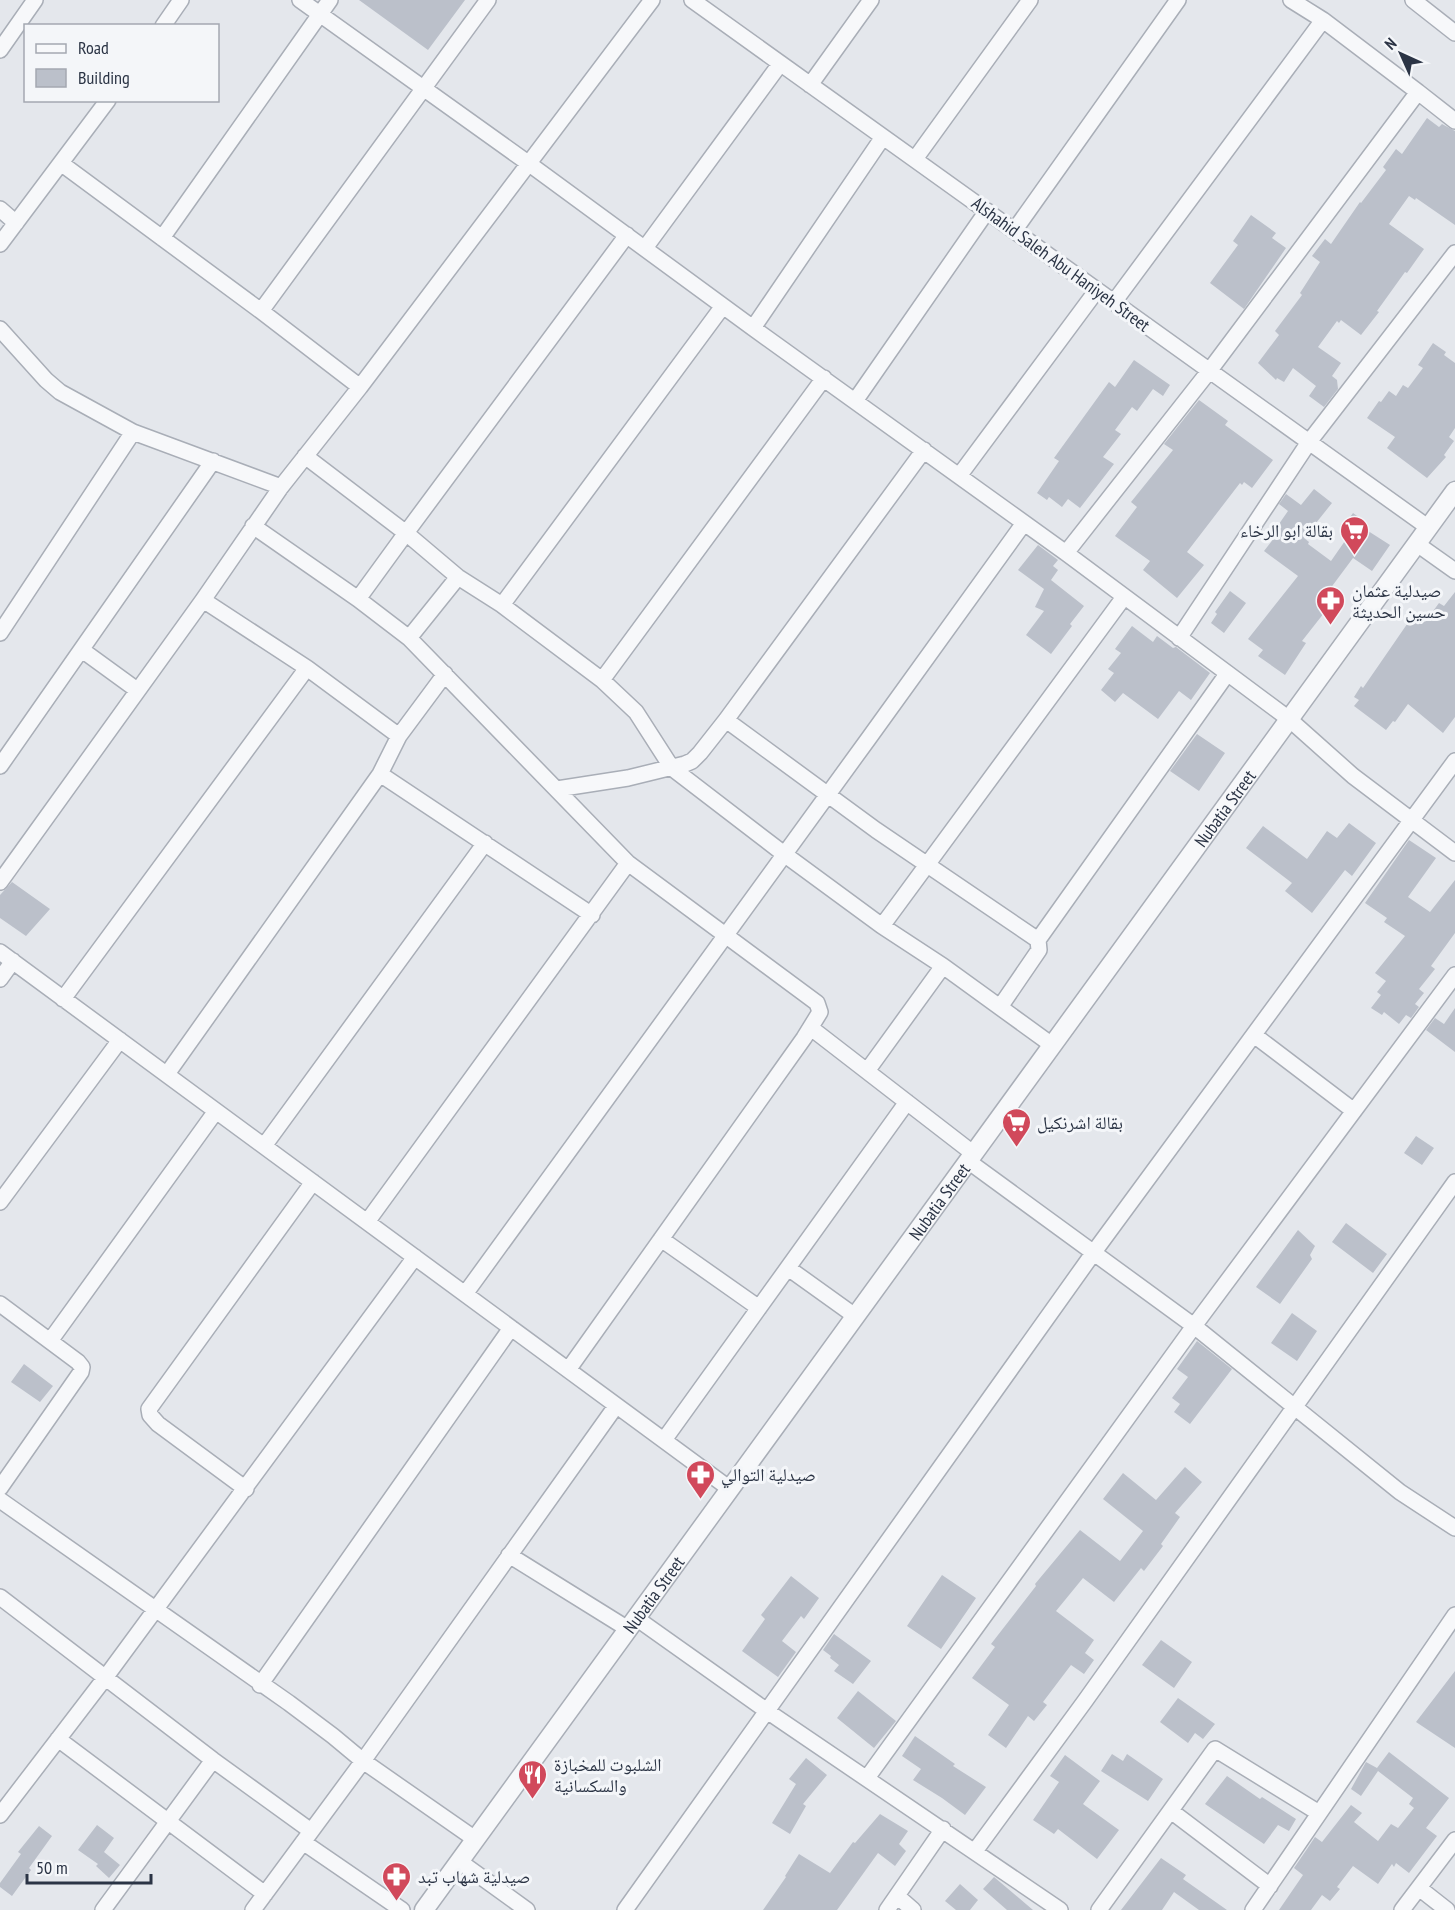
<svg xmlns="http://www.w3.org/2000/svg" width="1455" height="1910" font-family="'PT Sans Narrow','Noto Naskh Arabic',sans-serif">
  <rect width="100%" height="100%" fill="#e4e7ec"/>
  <path fill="#bbc0ca" d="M359 0H465L428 50Z
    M1427 118 1439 127 1442 124 1455 131V225L1416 198 1415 200 1409 196 1389 224 1424 249 1407 273 1405 272 1377 311 1379 312 1361 335 1341 320 1339 323 1337 321 1318 347 1341 363 1332 376 1337 380 1338 389 1324 407 1309 396 1316 386 1293 368 1284 382 1277 378 1276 380 1258 363 1279 335 1275 331 1302 295 1300 293 1320 262 1312 256 1325 239 1331 244 1360 202 1361 203 1386 170 1383 167 1396 149 1402 154Z
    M1251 215 1276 233 1272 238 1286 248 1244 309 1210 283 1238 245 1233 241Z
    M1433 343 1446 352 1444 355 1455 363V428L1449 437 1454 441 1444 455 1446 457 1427 478 1387 448 1395 437 1367 418 1379 401 1381 402 1389 391 1396 396 1403 385 1408 388 1423 368 1418 365Z
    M1134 360 1170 385 1163 396 1153 389 1137 411 1132 407 1115 430 1121 434 1103 457 1114 464 1080 508 1068 499 1062 507 1049 497 1047 500 1037 493 1059 461 1054 458 1109 382 1115 387Z
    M1199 400 1228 421 1225 425 1273 460 1252 488 1244 482 1242 485 1240 483 1187 552 1204 565 1177 598 1143 570 1150 561 1115 536 1137 507 1131 502 1173 450 1164 444Z
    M1314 489 1332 503 1304 538 1309 542 1308 544 1331 561 1347 538 1345 537 1350 530 1344 526 1353 513 1368 524 1365 529 1390 545 1372 571 1353 558 1327 593 1335 599 1302 641 1306 643 1285 675 1258 656 1263 650 1248 639 1298 576 1264 551 1275 537 1272 534 1288 511 1279 504 1286 494 1301 505Z
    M1038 545 1058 560 1053 566 1058 570 1051 580 1084 606 1070 624 1072 626 1051 654 1026 635 1044 611 1035 607 1044 589 1018 570Z
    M1230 591 1246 603 1224 633 1211 623 1217 614 1215 612Z
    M1455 592V717L1443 733 1408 704 1395 722 1393 721 1386 730 1354 706 1359 700 1354 697 1361 686 1363 688 1414 614 1425 622 1439 603 1444 606Z
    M1132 626 1153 642 1157 636 1173 648 1176 647 1210 673 1191 700 1179 691 1158 719 1123 693 1115 702 1101 690 1114 673 1108 669 1121 653 1115 649Z
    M1197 734 1225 753 1199 791 1170 771Z
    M1349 823 1376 843 1352 876 1345 870 1312 913 1285 891 1292 883 1246 848 1263 826 1307 859 1327 831 1337 838Z
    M1409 840 1436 858 1408 897 1430 912 1455 880V933L1431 966 1435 969 1419 989 1424 993 1415 1004 1419 1007 1411 1018 1406 1015 1399 1024 1384 1012 1382 1015 1371 1008 1381 995 1377 992 1386 981 1375 973 1405 936 1384 922 1387 918 1365 903Z
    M12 882 50 909 26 936 0 918V895Z
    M1455 1008V1052L1426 1030 1435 1018 1444 1024Z
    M1416 1136 1434 1148 1422 1165 1404 1153Z
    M1346 1223 1387 1254 1373 1273 1332 1242Z
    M1298 1230 1315 1246 1310 1255 1312 1259 1280 1304 1256 1287Z
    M1292 1313 1317 1331 1297 1361 1271 1343Z
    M1197 1341 1232 1369 1190 1424 1174 1412 1180 1404 1172 1398 1188 1377 1177 1369Z
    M24 1364 53 1386 40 1402 11 1382Z
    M1185 1467 1202 1482 1175 1513 1180 1517 1161 1544 1163 1546 1144 1571 1141 1568 1114 1602 1083 1578 1056 1611 1094 1640 1085 1653 1094 1660 1084 1674 1071 1665 1043 1702 1047 1705 1034 1721 1028 1716 1006 1748 988 1735 1009 1705 972 1678 995 1647 991 1644 1036 1586 1035 1584 1080 1530 1120 1561 1143 1531 1103 1499 1123 1473 1156 1500Z
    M942 1575 976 1598 941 1649 907 1626Z
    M791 1576 819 1598 804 1619 801 1616 782 1641 796 1652 778 1677 742 1651 765 1619 761 1615Z
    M834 1634 871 1661 853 1684 834 1671 839 1665 830 1658 831 1656 823 1650Z
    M1161 1640 1192 1662 1174 1688 1142 1665Z
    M1455 1671V1748L1416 1722Z
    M858 1691 896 1721 874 1748 837 1718Z
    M1178 1698 1215 1724 1203 1739 1195 1733 1188 1743 1160 1722Z
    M915 1736 955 1764 953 1766 986 1787 965 1815 942 1798 913 1780 921 1769 902 1756Z
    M1389 1752 1449 1798 1426 1828 1437 1836 1409 1873 1396 1863 1394 1867 1392 1864 1378 1884 1353 1866 1337 1887 1340 1889 1330 1901 1322 1895 1311 1910H1279L1303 1875 1294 1868 1307 1849 1315 1837 1322 1842 1351 1805 1362 1813 1354 1822 1378 1841 1391 1824 1398 1828 1414 1808 1409 1804 1413 1798 1378 1771 1361 1796 1351 1789 1366 1762 1377 1768Z
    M1112 1754 1123 1761 1127 1754 1163 1779 1148 1801 1101 1771Z
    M1065 1755 1100 1781 1083 1804 1119 1830 1097 1859 1058 1829 1054 1834 1033 1820 1059 1782 1050 1776Z
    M806 1758 827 1775 803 1804 806 1806 790 1834 772 1823 796 1784 789 1779Z
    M1227 1776 1260 1799 1262 1797 1296 1819 1289 1831 1278 1825 1264 1844 1205 1804Z
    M880 1814 908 1831 899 1844 906 1851 895 1866 878 1853 837 1910H763L786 1877 785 1876 799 1854 830 1873 853 1842 855 1843Z
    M97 1825 114 1838 104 1852 120 1865 109 1878 96 1866 98 1864 78 1850Z
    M39 1826 52 1836 29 1868 31 1870 12 1896 0 1887V1883L21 1854 18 1852Z
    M1161 1858 1186 1875 1183 1879 1227 1910H1199L1174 1892 1162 1910H1121Z
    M994 1877 1033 1910H1007L983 1889Z
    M960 1884 978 1900 970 1910H956L945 1901Z"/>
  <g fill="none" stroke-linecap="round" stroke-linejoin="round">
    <defs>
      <path id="minor" d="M300 0 528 163 753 328 1066 553 1289 719 1353 776 1455 853
        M692 0 1429 528
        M1291 0 1323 20 1418 92
        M1413 0 1455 33
        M163 26 181 0
        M0 50 35 0
        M810 85 871 0
        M915 159 1030 0
        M62 164 261 311 360 387
        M0 209 16 223
        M1014 231 1178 0
        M162 238 330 0
        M0 244 108 100
        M645 248 780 64
        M1114 302 1323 20
        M261 311 488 0
        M753 328 883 137
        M0 329 46 380 60 392 133 432 281 487
        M855 401 987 211
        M305 456 406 533 627 235
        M959 476 1097 290
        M253 526 358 599 409 638 628 863 817 1003 820 1012 804 1038 568 1370
        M1417 544 1455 571
        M1066 553 1210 370 1418 92 1455 121
        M358 599 406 533 458 577 502 605 602 680 636 712 672 768 784 854 882 926 943 966 1052 1045
        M203 600 307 668 399 736
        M502 605 723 306
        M0 633 133 432
        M409 638 458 577
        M1179 638 1309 442 1455 253
        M82 650 137 690
        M602 680 824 378
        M726 720 876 830 1038 940
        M0 766 213 461
        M380 774 592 915
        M557 789 628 778 685 764 692 761 700 753 726 720 924 450
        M0 882 203 600 281 487 360 387 652 0
        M882 926 1124 597
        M0 952 730 1489
        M0 979 13 961
        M63 999 307 668
        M1000 1007 1039 950 1038 940 1227 674
        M811 1028 974 1154
        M1254 1035 1354 1111
        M867 1071 943 966
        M167 1074 380 774 399 736 445 674
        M264 1146 485 843
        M968 1161 1194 1326 1400 1492 1455 1528
        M0 1202 120 1040
        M367 1222 628 863
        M661 1239 759 1308
        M788 1268 855 1316
        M465 1294C651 1037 839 781 1024 523
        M0 1304 78 1362 82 1367 81 1372 0 1488
        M50 1341 216 1111
        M664 1440 907 1102
        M246 1489 158 1424 150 1415 149 1409 313 1182
        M0 1500 289 1703 333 1736 363 1761 475 1839
        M509 1555 628 1629
        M0 1597 213 1760 311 1831
        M636 1618 767 1711 1060 1910
        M260 1685 511 1328
        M58 1739 265 1894
        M867 1778 1194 1326 1455 975
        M1171 1811 1270 1886
        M0 1815 105 1678 415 1257
        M303 1842 402 1910
        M975 1851 1085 1701 1455 1182
        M459 1861 527 1910
        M1419 1888 1447 1910
        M897 1896 913 1910
        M103 1910 213 1760
        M253 1910 363 1761 616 1406
        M625 1910 1094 1252 1455 761
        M887 1910 943 1829
        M1099 1910 1215 1749 1319 1813
        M1253 1910 1455 1615
        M1402 1910 1455 1840"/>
      <g id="tertiary">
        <path id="s1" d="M424 1910 1455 491"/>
      </g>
    </defs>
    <use href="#minor" stroke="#a9aeb7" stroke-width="18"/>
    <use href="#tertiary" stroke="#a9aeb7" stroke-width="21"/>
    <use href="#minor" stroke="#f7f8fa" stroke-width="15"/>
    <use href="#tertiary" stroke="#f7f8fa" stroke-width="18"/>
  </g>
  <defs>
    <symbol id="supermarket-pin" viewBox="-11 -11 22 30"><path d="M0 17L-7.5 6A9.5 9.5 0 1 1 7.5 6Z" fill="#d1495b" stroke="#f4f6f9"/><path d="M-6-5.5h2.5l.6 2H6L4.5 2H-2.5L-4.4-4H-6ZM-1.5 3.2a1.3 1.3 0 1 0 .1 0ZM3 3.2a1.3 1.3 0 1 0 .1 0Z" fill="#fff"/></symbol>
    <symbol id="pharmacy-pin" viewBox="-11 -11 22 30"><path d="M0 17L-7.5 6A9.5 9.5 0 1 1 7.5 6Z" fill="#d1495b" stroke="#f4f6f9"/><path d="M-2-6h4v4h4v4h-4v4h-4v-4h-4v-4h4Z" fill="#fff"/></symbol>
    <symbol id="restaurant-pin" viewBox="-11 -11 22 30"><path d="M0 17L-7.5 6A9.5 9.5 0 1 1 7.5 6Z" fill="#d1495b" stroke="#f4f6f9"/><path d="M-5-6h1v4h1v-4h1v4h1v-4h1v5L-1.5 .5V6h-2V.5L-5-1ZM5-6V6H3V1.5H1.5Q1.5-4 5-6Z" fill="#fff"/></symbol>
  </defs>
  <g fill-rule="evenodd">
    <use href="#supermarket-pin" x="1338" y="514" width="33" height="45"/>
    <use href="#pharmacy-pin" x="1314" y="584" width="33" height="45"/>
    <use href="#supermarket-pin" x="1000" y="1106" width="33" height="45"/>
    <use href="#pharmacy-pin" x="684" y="1458" width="33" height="45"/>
    <use href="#restaurant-pin" x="516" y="1758" width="33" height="45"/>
    <use href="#pharmacy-pin" x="380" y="1860" width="33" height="45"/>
  </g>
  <g text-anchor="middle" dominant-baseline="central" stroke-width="6" stroke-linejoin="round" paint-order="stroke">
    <g font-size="18" fill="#2b3445" stroke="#f4f6f9">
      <text transform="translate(1061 264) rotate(36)">Alshahid Saleh Abu Haniyeh Street</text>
      <text stroke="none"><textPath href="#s1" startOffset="1362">Nubatia Street</textPath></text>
      <text stroke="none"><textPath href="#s1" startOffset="876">Nubatia Street</textPath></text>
      <text stroke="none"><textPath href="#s1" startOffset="390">Nubatia Street</textPath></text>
    </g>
    <g font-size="18" fill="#2b3445" stroke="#f4f6f9" text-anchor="start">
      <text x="1333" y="530" text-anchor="end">بقالة ابو الرخاء</text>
      <text x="1352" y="590">صيدلية عثمان<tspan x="1352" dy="21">حسين الحديثة</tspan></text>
      <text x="1037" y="1122">بقالة اشرنكيل</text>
      <text x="721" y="1474">صيدلية التوالي</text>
      <text x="554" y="1764">الشلبوت للمخبازة<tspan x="554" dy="21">والسكسانية</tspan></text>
      <text x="418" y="1876">صيدلية شهاب تبد</text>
    </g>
  </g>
  <rect x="24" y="24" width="195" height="78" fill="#f4f6f9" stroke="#a4a8b1" stroke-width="1.5"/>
  <rect x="36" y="44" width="30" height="9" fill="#f7f8fa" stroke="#a4a8b1" stroke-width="1.5"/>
  <text x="78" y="54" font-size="18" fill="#2b3445">Road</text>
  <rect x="36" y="69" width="30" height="18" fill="#bbc0ca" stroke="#a4a8b1" stroke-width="1.5"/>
  <text x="78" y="84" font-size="18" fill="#2b3445">Building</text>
  <g transform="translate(1401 54) rotate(315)" stroke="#f4f6f9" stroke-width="4.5" paint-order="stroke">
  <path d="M0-4.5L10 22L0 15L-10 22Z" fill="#2b3445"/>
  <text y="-9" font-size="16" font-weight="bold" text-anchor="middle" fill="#2b3445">N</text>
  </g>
  <path d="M27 1874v9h124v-9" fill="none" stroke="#2b3445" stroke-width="3"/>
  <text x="36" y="1874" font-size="18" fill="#2b3445" stroke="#f4f6f9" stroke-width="4.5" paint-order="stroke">50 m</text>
</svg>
